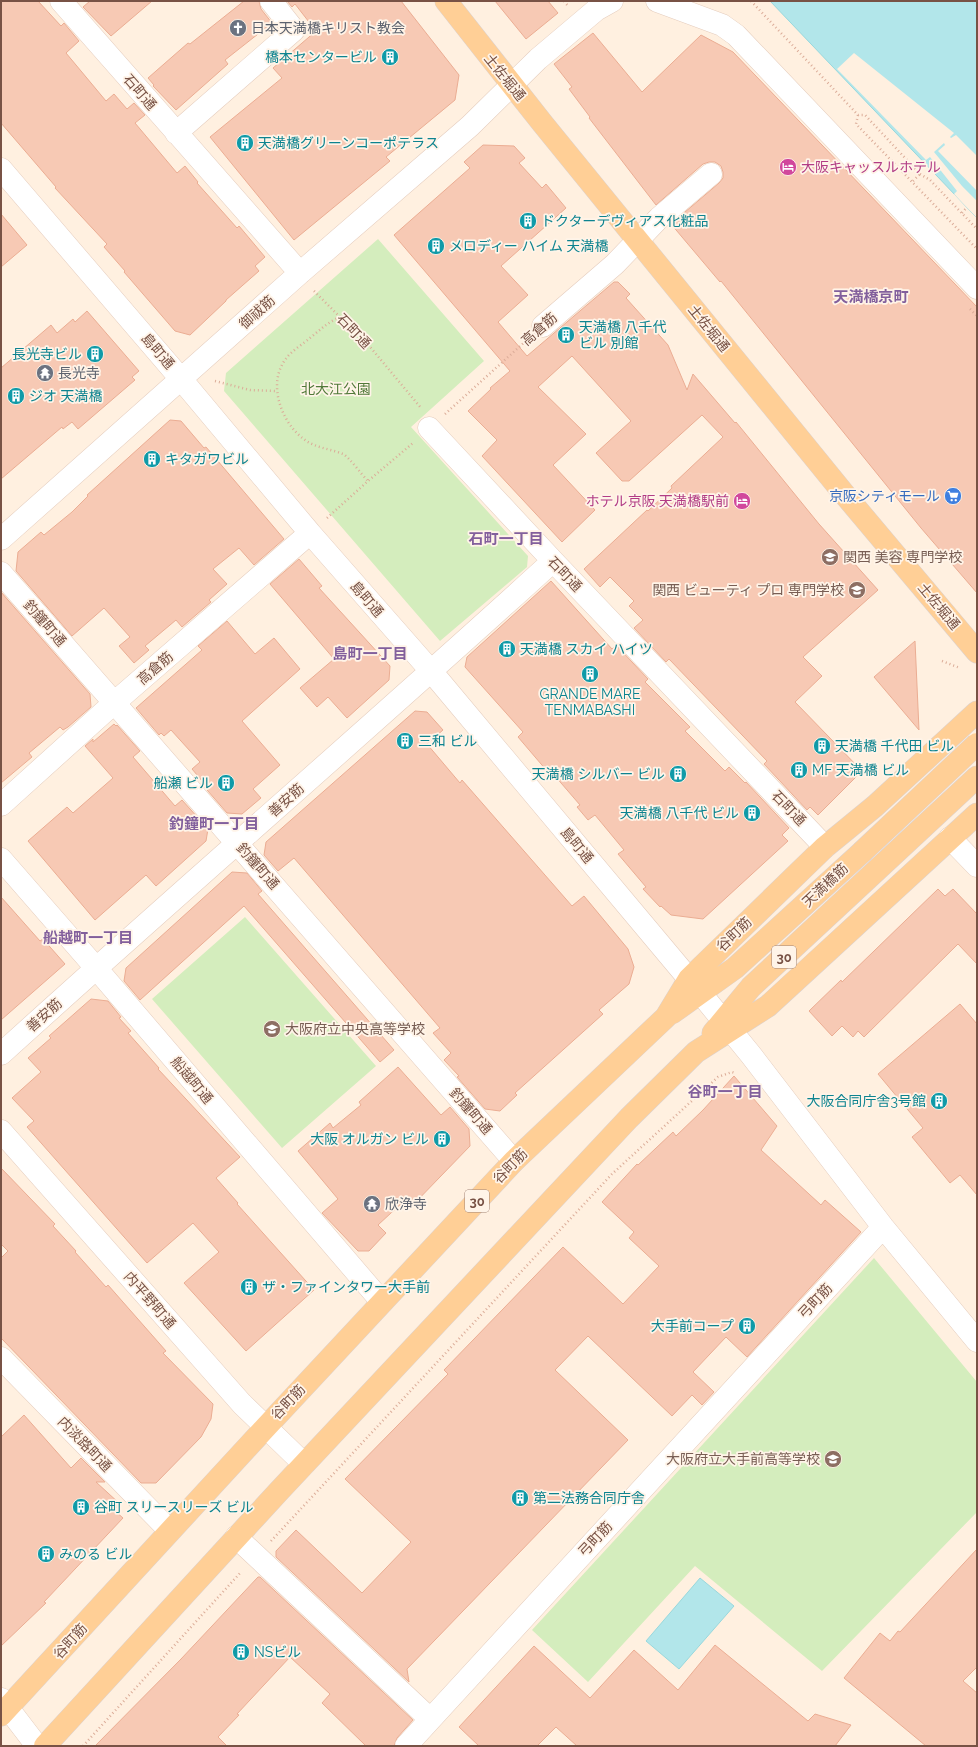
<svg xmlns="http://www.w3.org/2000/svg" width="978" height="1747" font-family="Raleway,'Noto Sans JP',sans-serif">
  <rect width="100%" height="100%" fill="#fff0e0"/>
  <path fill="#d4edbd" d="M378 239 484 361 411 427 528 556 527 567 440 641 224 391 226 373Z
    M245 917 376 1066 282 1148 152 999Z
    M874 1258 977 1382V1512L822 1671 695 1566 588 1682 532 1630Z"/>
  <path fill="#b2e6ea" stroke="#98d8dd" d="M770 1H977V218Z
    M700 1578 734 1606 679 1669 646 1641Z"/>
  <path fill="#fff0e0" d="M854 53 954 133 950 137 951 138 956 135 977 156V191L938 151 945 145 944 143 934 152 962 186 977 201V218L954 194 957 191 930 157 926 160 837 69Z"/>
  <path fill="#f7c9b4" stroke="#ebad93" d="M1 1H38L61 26 64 23 79 41 66 53 106 101 114 94 127 109 134 103 145 115 135 123 177 173 185 166 198 182 197 183 237 228 239 226 265 257 255 266 259 271 226 300V301L190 335 175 331 124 272 125 271 104 247 107 244 55 188 56 187 1 123Z
    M90 1H152L111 36 83 7Z
    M244 1H259L261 9 272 23 225 60 228 64 176 110 153 86 154 85 148 78 188 43 190 44Z
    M287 1H401L459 75 455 100 386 157 390 161 294 240 210 137 282 78 273 68 316 31 295 4 292 7Z
    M495 1H548L558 13 526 39Z
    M593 33 642 92 701 35 733 52 977 307V593L921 528 721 281 720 282 671 224 719 183 723 178V172L721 166 715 162H709L703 164 656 205 589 118 590 117 569 89 572 87 554 64Z
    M483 145 514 146 525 158 519 163 542 188 546 184 566 208 501 266 528 295 498 322 527 356 614 282H618L630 294 626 298 668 345 687 390 693 374 735 423 736 422 819 524 878 590 803 657 822 676 795 702 862 771 818 815 810 807 807 810 764 764 767 761 669 659 666 662 634 628 643 620 629 606 634 601 610 577 600 587 584 569 647 510 648 511 672 488 671 486 723 437 702 415 629 481H622L596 453 631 421 572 356 538 387 586 434 553 465 595 510 562 542 482 456 497 440 468 411 491 389 490 388 510 371 394 235 470 168 464 162Z
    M1 214 27 245 1 267Z
    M87 311 139 371 132 377 135 380 78 429 72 422 63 429 62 427 1 479V368L51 325 57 333 73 319 75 322Z
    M170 420 181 421 204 448 206 447 284 539 254 565 239 548 213 569 227 584 209 600 211 602 182 627 176 620 145 646 149 650 134 663 119 646 130 637 104 608 72 636 16 571 18 552 41 532 44 535 72 512 88 496 87 495Z
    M299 559 322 586 319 588 390 666 389 680 347 718 328 697 317 707 300 688 334 659 270 584Z
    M551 581 612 649 616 645 648 679 645 682 690 727 685 731 725 771 729 767 745 783 746 782 789 828 782 835 788 841 703 919 671 915 661 906 660 907 643 889 646 887 618 854 624 850 595 815 588 820 577 807 580 805 555 776 553 778 518 737 523 732 465 667 467 657Z
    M1 592 90 694 91 707 68 727 63 730 60 727 29 753 32 757 1 783Z
    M227 621 255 654 274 638 300 669 242 721 280 765 253 789 261 798 242 814 227 813 201 783 203 782 192 769 200 762 171 730 164 736 161 733 159 735 136 708 202 650 198 646Z
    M915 641 919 730 874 677Z
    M415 711 427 712 443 730 427 744 460 783 462 780 572 906 584 896 628 949 634 967 629 984 599 1010 603 1014 515 1093 517 1095 500 1111 485 1109 457 1077 459 1076 444 1060 451 1053 433 1033 440 1028 294 858 278 871 264 855 266 842Z
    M114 724 116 726 117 725 140 751 133 757 175 806 182 800 208 829 206 841 156 886 146 875 95 920 28 841 67 807 73 813 113 778 85 746 93 739V742Z
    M232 872 247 873 262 891 258 894 394 1050 380 1062 244 906 140 1000 124 981 126 968Z
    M938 889 945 896 953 889 977 914V964L958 944 864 1037 858 1031 853 1037 842 1026 832 1036 809 1011 841 980 842 982Z
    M1 897 40 941 43 939 65 964 1 1020Z
    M91 999 108 1001 121 1017 119 1018 131 1031 128 1033 159 1068 158 1069 240 1157 216 1178 238 1203 237 1204 314 1290 246 1351 184 1283 219 1252 193 1223 147 1263 27 1127 34 1121 12 1098 41 1072 28 1058 51 1038 49 1036Z
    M960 1004 977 1024V1195L960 1175 950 1183 912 1137 923 1128 878 1074Z
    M398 1067 441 1115 450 1107 469 1129 470 1146 410 1208 404 1201 378 1225 386 1233 369 1251H358L322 1213 338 1199 298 1151 330 1123 333 1128 361 1105 359 1102Z
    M734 1076 777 1126 761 1150 821 1205 825 1200 861 1232 747 1357 726 1337 693 1372 714 1392 702 1405 692 1395 672 1416 588 1336 555 1370 628 1440 407 1669 409 1682 276 1557V1551L296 1530 362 1593 411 1542 345 1479 448 1374 444 1370 563 1247 623 1304 659 1266 629 1238 634 1232 602 1202 637 1164 638 1165 673 1132 676 1136 703 1110Z
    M1 1168 55 1224 53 1226 76 1251 75 1252 106 1287 108 1285 166 1351 163 1353 213 1404 211 1419 201 1437 156 1483H141L1 1338V1258L8 1251 1 1244Z
    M24 1415 71 1468 81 1458 105 1482H96L120 1504 114 1510 123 1518 44 1602 46 1603 1 1646V1437Z
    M977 1549V1667L963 1681 977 1693V1746H926L844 1678 880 1633 890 1641 898 1631 900 1632Z
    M258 1577H260L413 1720 397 1738 394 1746H366L322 1703 330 1694 290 1657 237 1714 239 1715 218 1737 227 1746H95L181 1659Z
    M715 1645 808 1721 815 1714 851 1725 835 1746H577L556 1727 537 1746H479L459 1727 534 1646 590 1698 634 1650 678 1690Z"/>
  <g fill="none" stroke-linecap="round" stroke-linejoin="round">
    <defs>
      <path id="minor" d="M61 1 300 273
        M657 1 722 25 736 35 977 288
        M176 133 294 30 271 1
        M1 169 181 379 310 533 431 671 689 979 751 1055 883 1227 977 1341
        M543 326 615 264 659 218 711 174
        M429 428 553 561 825 847
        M1 539 300 273 470 126 538 59 596 10 612 1
        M1 573 514 1161
        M1 805 114 703 310 533
        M950 838 977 866
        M1 859 96 968 382 1302
        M1 1054C184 888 371 727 553 561
        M1 1131 242 1404 304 1464
        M1 1358 170 1531
        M236 1537 430 1719
        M1 1699 37 1746
        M406 1746 883 1227"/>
      <path id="major" d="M446 1 543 124 845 495 977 652
        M672 1013 735 968 862 852
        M713 1033 751 987 977 777
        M1 1715 266 1427 514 1161 666 1017 689 979 825 847 875 806 977 712
        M45 1746 280 1490 629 1118 696 1052 768 1006 977 814"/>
    </defs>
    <use href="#minor" stroke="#e5cdbe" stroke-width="23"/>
    <use href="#major" stroke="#dcd2cf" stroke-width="23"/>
    <path stroke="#dbac98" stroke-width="2.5" stroke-dasharray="1 3" stroke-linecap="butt" d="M564 1 568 6
      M751 1 858 115H865L920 174 930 180 977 229
      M858 115 856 124 977 249
      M913 181 920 174
      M962 213 967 207
      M314 291 371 348 421 408
      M970 309 977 316
      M340 317C328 322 320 330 310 338 303 344 291 351 285 360 267 385 282 424 305 440 316 448 331 449 343 454 350 458 361 474 368 481
      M215 381 250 390 276 391
      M445 414 528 339
      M327 518 368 481 413 443
      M942 661 960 668
      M271 1541 612 1174 718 1077 732 1072 735 1073
      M83 1746 241 1572"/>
    <use href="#minor" stroke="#fff" stroke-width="22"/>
    <use href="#major" stroke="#ffcf96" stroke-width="22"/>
    <defs>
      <path id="major-bridge" d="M862 852 977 744"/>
    </defs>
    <use href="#major-bridge" stroke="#dcd2cf" stroke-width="23" stroke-linecap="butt"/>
    <use href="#major-bridge" stroke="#ffcf96" stroke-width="22"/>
  </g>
  <defs>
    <symbol id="church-disc" viewBox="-11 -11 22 22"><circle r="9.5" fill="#6b7280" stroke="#fff4e8"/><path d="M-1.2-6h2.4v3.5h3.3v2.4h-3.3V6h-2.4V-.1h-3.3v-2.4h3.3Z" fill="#fff"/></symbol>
    <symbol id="building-disc" viewBox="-11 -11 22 22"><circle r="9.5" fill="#0f9aa8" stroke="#fff4e8"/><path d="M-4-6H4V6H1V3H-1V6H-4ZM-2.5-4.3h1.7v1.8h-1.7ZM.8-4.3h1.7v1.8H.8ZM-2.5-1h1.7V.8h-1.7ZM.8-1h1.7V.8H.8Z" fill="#fff"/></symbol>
    <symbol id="hotel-disc" viewBox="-11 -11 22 22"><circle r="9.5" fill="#d1479c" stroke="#fff4e8"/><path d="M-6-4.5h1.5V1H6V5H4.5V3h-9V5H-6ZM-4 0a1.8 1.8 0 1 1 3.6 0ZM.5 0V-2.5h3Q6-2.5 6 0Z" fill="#fff"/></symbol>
    <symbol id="temple-disc" viewBox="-11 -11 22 22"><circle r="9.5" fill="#6b7280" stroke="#fff4e8"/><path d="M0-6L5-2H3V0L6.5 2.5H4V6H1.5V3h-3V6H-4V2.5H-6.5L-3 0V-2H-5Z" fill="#fff"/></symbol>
    <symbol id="supermarket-disc" viewBox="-11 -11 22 22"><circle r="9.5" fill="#3f7fe0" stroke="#fff4e8"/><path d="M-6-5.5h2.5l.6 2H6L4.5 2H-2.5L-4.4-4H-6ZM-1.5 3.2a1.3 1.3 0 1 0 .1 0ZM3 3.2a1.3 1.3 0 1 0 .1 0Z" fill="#fff"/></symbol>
    <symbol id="university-disc" viewBox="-11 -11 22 22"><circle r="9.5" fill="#8d6e63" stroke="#fff4e8"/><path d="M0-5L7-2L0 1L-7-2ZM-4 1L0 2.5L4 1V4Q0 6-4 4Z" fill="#fff"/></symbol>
    <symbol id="school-disc" viewBox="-11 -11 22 22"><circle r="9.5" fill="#8d6e63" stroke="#fff4e8"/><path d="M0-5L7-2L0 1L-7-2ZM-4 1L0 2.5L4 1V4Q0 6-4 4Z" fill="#fff"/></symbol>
  </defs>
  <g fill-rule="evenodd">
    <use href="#church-disc" x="228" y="18" width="20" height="20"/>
    <use href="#building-disc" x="380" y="47" width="20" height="20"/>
    <use href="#building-disc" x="235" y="133" width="20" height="20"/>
    <use href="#hotel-disc" x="778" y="157" width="20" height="20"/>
    <use href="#building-disc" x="518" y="211" width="20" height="20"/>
    <use href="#building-disc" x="426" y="236" width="20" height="20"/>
    <use href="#building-disc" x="556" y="325" width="20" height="20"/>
    <use href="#building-disc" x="85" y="344" width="20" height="20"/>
    <use href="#temple-disc" x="35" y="363" width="20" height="20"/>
    <use href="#building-disc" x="6" y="386" width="20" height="20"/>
    <use href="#building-disc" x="142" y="449" width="20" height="20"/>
    <use href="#supermarket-disc" x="943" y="486" width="20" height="20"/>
    <use href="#hotel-disc" x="732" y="491" width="20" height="20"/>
    <use href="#university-disc" x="820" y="547" width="20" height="20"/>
    <use href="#university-disc" x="847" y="580" width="20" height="20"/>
    <use href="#building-disc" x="497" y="639" width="20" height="20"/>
    <use href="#building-disc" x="580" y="664" width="20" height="20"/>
    <use href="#building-disc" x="395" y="731" width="20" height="20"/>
    <use href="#building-disc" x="812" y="736" width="20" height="20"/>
    <use href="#building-disc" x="789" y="760" width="20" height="20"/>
    <use href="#building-disc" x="668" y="764" width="20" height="20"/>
    <use href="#building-disc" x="216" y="773" width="20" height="20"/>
    <use href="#building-disc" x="742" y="803" width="20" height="20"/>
    <use href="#school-disc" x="262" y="1019" width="20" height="20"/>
    <use href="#building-disc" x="929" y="1091" width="20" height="20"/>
    <use href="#building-disc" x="432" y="1129" width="20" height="20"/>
    <use href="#temple-disc" x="362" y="1194" width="20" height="20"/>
    <use href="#building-disc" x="239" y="1277" width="20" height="20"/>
    <use href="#building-disc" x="737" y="1316" width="20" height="20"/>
    <use href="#school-disc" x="823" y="1449" width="20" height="20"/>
    <use href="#building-disc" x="510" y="1488" width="20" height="20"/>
    <use href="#building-disc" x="71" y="1497" width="20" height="20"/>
    <use href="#building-disc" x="36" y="1544" width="20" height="20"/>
    <use href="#building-disc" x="231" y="1642" width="20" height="20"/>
  </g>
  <g text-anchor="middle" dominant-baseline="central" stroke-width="3.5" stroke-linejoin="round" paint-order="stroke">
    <g fill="#fff4e8" stroke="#a08376" stroke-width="1">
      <rect x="772" y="946" width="24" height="22" rx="3"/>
      <rect x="465" y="1190" width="24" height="22" rx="3"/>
    </g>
    <g font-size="13" font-weight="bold" fill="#785245">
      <text x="784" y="957">30</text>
      <text x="477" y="1201">30</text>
    </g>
    <g font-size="14" fill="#5b616d" stroke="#fff4e8" text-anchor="start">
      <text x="251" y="28">日本天満橋キリスト教会</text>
      <text x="58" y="373">長光寺</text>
      <text x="385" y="1204">欣浄寺</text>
    </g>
    <g font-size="14" fill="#0d838f" stroke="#fff4e8" text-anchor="start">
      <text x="377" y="57" text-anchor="end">橋本センタービル</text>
      <text x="258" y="143">天満橋グリーンコーポテラス</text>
      <text x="541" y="221">ドクターデヴィアス化粧品</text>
      <text x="449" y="246">メロディー ハイム 天満橋</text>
      <text x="579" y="327">天満橋 八千代<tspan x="579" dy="16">ビル 別館</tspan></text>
      <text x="82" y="354" text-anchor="end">長光寺ビル</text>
      <text x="29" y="396">ジオ 天満橋</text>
      <text x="165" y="459">キタガワビル</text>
      <text x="520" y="649">天満橋 スカイ ハイツ</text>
      <text x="590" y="694" text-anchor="middle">GRANDE MARE<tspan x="590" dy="16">TENMABASHI</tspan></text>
      <text x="418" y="741">三和 ビル</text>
      <text x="835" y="746">天満橋 千代田 ビル</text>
      <text x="812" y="770">MF 天満橋 ビル</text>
      <text x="665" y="774" text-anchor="end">天満橋 シルバー ビル</text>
      <text x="213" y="783" text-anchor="end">船瀬 ビル</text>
      <text x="739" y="813" text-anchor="end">天満橋 八千代 ビル</text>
      <text x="926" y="1101" text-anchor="end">大阪合同庁舎3号館</text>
      <text x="429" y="1139" text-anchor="end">大阪 オルガン ビル</text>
      <text x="262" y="1287">ザ・ファインタワー大手前</text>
      <text x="734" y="1326" text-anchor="end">大手前コープ</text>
      <text x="533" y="1498">第二法務合同庁舎</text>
      <text x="94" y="1507">谷町 スリースリーズ ビル</text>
      <text x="59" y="1554">みのる ビル</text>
      <text x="254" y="1652">NSビル</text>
    </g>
    <g font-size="14" fill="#785245" stroke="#fff4e8">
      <text transform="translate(505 77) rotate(51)">土佐堀通</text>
      <text transform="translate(140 92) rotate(49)">石町通</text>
      <text transform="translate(257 312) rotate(-42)">御祓筋</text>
      <text transform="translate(709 328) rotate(51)">土佐堀通</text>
      <text transform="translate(539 329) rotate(-41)">高倉筋</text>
      <text transform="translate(354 331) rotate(46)">石町通</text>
      <text transform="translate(158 351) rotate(49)">島町通</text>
      <text transform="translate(565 574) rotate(46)">石町通</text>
      <text transform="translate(367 599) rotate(49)">島町通</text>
      <text transform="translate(939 606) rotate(50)">土佐堀通</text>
      <text transform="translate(45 623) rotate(49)">釣鐘町通</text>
      <text transform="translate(155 668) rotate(-41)">高倉筋</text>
      <text transform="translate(286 800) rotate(-42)">善安筋</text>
      <text transform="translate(789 808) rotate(46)">石町通</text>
      <text transform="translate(577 845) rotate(50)">島町通</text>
      <text transform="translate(258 866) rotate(49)">釣鐘町通</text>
      <text transform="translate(825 885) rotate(-43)">天満橋筋</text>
      <text transform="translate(734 934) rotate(-44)">谷町筋</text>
      <text transform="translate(44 1015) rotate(-42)">善安筋</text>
      <text transform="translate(192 1080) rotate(50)">船越町通</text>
      <text transform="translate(471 1111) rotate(49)">釣鐘町通</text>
      <text transform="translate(510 1166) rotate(-46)">谷町筋</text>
      <text transform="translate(150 1300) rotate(49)">内平野町通</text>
      <text transform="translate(815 1301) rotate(-47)">弓町筋</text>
      <text transform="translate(288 1402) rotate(-47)">谷町筋</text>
      <text transform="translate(85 1444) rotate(46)">内淡路町通</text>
      <text transform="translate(595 1539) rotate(-47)">弓町筋</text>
      <text transform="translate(70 1641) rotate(-48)">谷町筋</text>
    </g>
    <g font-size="14" fill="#b23c85" stroke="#fff4e8" text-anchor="start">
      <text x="801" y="167">大阪キャッスルホテル</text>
      <text x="729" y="501" text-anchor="end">ホテル京阪 天満橋駅前</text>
    </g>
    <g font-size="14" fill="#517939" stroke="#fff4e8">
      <text x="336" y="389">北大江公園</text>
    </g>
    <g font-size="14" fill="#366cbe" stroke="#fff4e8" text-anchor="end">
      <text x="940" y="496">京阪シティモール</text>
    </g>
    <g font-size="14" fill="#785e54" stroke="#fff4e8" text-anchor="start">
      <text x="843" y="557">関西 美容 専門学校</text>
      <text x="844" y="590" text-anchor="end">関西 ビューティ プロ 専門学校</text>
      <text x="285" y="1029">大阪府立中央高等学校</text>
      <text x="820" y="1459" text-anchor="end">大阪府立大手前高等学校</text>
    </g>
    <g font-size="15" font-weight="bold" fill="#825f9c" stroke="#fff4e8">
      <text x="871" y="297">天満橋京町</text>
      <text x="506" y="539">石町一丁目</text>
      <text x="370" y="654">島町一丁目</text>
      <text x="214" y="824">釣鐘町一丁目</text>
      <text x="88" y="938">船越町一丁目</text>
      <text x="725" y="1092">谷町一丁目</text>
    </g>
  </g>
  <rect width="978" height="1747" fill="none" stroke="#785245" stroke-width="4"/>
</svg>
